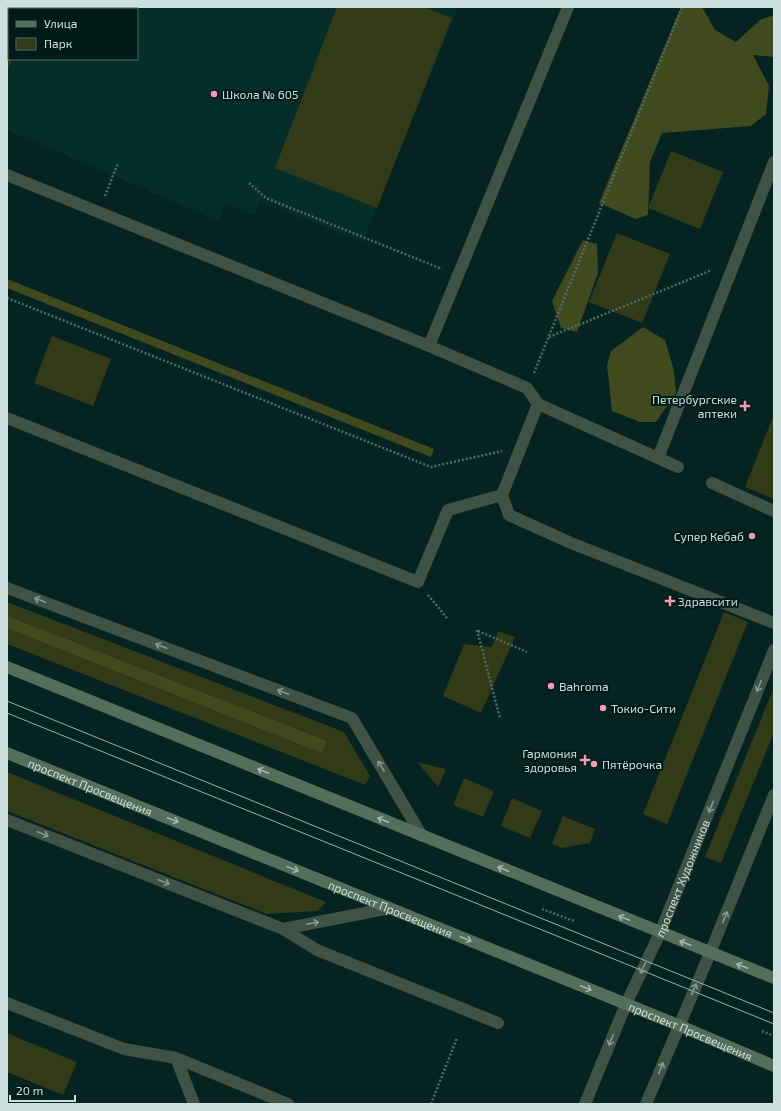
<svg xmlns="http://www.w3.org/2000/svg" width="781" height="1111" font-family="'Exo 2',sans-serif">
  <rect width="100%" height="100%" fill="#052321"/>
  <path fill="#052e2b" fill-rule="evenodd" d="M7 7H458L363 242 260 202 255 215 226 204 219 221 7 130ZM9 9H137V59H9Z"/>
  <path fill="#323a17" d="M7 7H33L32 9H9V59H12L7 72Z
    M337 7H424L452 18 377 208 275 168Z
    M671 151 723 172 700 229 648 208Z
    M617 233 670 254 642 323 589 302Z
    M52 336 111 359 93 406 34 383Z
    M774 414V499L745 487Z
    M7 602 344 732 370 776 365 785 7 644Z
    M724 612 748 622 667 824 643 814Z
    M498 631 515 637 481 713 443 696 464 644 492 647Z
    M774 687V732L721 863 705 857Z
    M417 762 446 769 438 787Z
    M7 772 326 902 318 911 267 914 7 811Z
    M464 778 494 791 483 817 453 805Z
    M512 798 542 811 530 838 501 826Z
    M563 816 595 829 590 843 562 848 552 844Z
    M7 1033 77 1062 63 1095 7 1072Z"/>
  <path fill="#414a1e" d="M681 7H702L715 30 736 42 760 20 774 15V57L753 55 769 86 766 114 751 126 662 133 650 162 648 215 636 219 599 203Z
    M583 240 597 244 598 273 577 332 561 328 552 301Z
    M7 279 434 449 431 457 7 288Z
    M643 327 665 340 674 371 676 393 656 422H640L612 411 607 365 611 351Z
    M7 616 327 741 322 753 7 628Z"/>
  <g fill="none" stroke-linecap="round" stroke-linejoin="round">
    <path stroke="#516b69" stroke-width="2.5" stroke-dasharray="2 2" stroke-linecap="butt" d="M249 183 266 198 442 269
      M105 196 118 163
      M7 298 431 467 502 451
      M549 337 712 270
      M534 373 682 7
      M428 595 447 618
      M477 630 500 718
      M478 631 527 652
      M542 909 574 921
      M762 1031 774 1036
      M431 1104 457 1038"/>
    <path stroke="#405246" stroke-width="12" d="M7 175 429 346 527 388 538 404 678 467
      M429 346 568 7
      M538 404 502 495 509 515 571 543 774 623
      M7 418 418 582 448 510 502 495
      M658 458 774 162
      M712 483 774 511
      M283 929 317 950 498 1023
      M7 1003 124 1049 176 1058 288 1104
      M176 1058 194 1104"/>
    <path stroke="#405246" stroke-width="12" d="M7 588 352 718 422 836
      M7 820 283 929 390 908"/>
    <g stroke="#405246" stroke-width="12">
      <path id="s1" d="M585 1104 626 1004 660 933 774 650"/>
      <path d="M646 1104 710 953 774 795"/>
    </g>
    <g stroke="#536f5b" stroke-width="12">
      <path d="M7 667 774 978"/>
      <path id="s2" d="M7 753 678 1025 774 1066"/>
    </g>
    <path stroke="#9ab0ae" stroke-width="1" d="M7 701 774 1013
      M7 713 774 1024"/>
  </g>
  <defs><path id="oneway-shaft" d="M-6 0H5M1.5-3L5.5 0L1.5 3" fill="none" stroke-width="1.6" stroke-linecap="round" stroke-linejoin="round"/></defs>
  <g stroke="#869992">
    <use href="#oneway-shaft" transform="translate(40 600) rotate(-159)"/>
    <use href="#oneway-shaft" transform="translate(161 646) rotate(-159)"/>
    <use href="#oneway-shaft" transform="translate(759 686) rotate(112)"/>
    <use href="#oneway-shaft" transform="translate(283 692) rotate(-159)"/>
    <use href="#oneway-shaft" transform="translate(381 766) rotate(-121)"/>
    <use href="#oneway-shaft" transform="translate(711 807) rotate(112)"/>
    <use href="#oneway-shaft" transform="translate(43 834) rotate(22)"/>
    <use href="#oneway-shaft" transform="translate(164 882) rotate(22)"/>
    <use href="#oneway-shaft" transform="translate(725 917) rotate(-68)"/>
    <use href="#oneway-shaft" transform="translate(313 923) rotate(-11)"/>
    <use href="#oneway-shaft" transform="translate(643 968) rotate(116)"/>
    <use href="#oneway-shaft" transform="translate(694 989) rotate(-66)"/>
    <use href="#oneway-shaft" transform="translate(611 1040) rotate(112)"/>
    <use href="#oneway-shaft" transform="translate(661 1068) rotate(-68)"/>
  </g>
  <g stroke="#a2b8b0">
    <use href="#oneway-shaft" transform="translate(263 771) rotate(-158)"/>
    <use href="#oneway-shaft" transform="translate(173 820) rotate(22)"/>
    <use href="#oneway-shaft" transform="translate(383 820) rotate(-158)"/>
    <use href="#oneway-shaft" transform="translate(293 869) rotate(22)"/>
    <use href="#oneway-shaft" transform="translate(503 869) rotate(-158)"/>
    <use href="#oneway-shaft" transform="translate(624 918) rotate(-158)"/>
    <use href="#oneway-shaft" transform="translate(466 939) rotate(22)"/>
    <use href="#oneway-shaft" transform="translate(685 943) rotate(-158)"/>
    <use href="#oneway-shaft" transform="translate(742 966) rotate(-158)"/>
    <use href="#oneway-shaft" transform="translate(586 988) rotate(22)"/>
  </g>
  <g fill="#f19ab2" stroke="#001a18" stroke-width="1.5">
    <circle cx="214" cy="94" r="4"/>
    <path d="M743 400h4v4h4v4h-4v4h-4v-4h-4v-4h4z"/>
    <circle cx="752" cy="536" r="4"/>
    <path d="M668 595h4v4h4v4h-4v4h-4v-4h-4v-4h4z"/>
    <circle cx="551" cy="686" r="4"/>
    <circle cx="603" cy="708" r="4"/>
    <path d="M583 754h4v4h4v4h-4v4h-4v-4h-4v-4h4z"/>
    <circle cx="594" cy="764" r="4"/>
  </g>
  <g text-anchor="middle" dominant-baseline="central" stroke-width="4" stroke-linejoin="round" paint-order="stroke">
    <g font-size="12" fill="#cce0de" stroke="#001a18" text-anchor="start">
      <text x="222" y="94">Школа № 605</text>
      <text x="737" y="399" text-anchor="end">Петербургские<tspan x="737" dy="14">аптеки</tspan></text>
      <text x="744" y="536" text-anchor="end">Супер Кебаб</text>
      <text x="678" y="601">Здравсити</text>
      <text x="559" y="686">Bahroma</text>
      <text x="611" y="708">Токио-Сити</text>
      <text x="577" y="753" text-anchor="end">Гармония<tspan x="577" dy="14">здоровья</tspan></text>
      <text x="602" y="764">Пятёрочка</text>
    </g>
    <g font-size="12" fill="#cce0de" stroke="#001a18">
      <text stroke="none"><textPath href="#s2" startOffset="90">проспект Просвещения</textPath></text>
      <text stroke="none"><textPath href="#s1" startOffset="246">проспект Художников</textPath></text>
      <text stroke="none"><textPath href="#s2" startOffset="414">проспект Просвещения</textPath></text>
      <text stroke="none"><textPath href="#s2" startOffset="738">проспект Просвещения</textPath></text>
    </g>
  </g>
  <rect width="781" height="1111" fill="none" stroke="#cce0de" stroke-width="16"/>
  <rect x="8" y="8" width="130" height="52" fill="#001a18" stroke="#526967"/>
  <rect x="16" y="21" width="20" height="6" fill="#536f5b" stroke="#526967"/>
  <text x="44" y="28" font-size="12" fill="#cce0de">Улица</text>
  <rect x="16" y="38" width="20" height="12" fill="#323a17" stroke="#526967"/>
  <text x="44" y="48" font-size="12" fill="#cce0de">Парк</text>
  <path d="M10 1095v6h65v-6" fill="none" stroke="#cce0de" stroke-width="2"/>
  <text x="16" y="1095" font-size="12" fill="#cce0de" stroke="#001a18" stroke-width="3" paint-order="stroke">20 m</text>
</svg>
